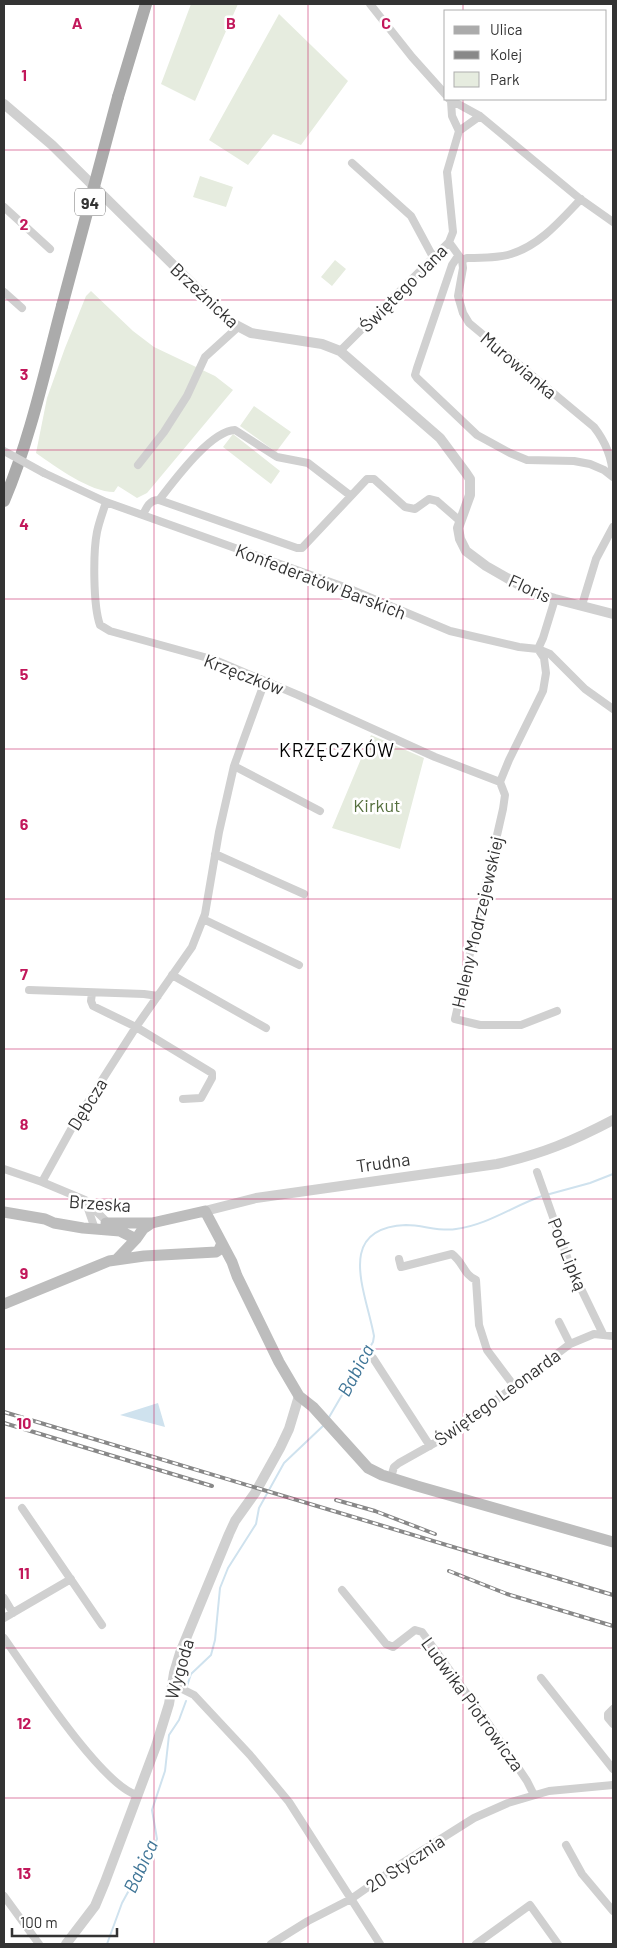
<svg xmlns="http://www.w3.org/2000/svg" width="617" height="1948" font-family="Barlow,sans-serif">
  <rect width="100%" height="100%" fill="#fff"/>
  <path fill="#e6ecdf" d="M191 4H238L195 101 161 84Z
    M279 14 348 81 301 145 273 134 248 165 209 140Z
    M200 176 233 187 226 207 193 197Z
    M335 260 346 269 332 286 321 277Z
    M91 291 133 331 154 347 215 376 233 390 147 493 137 498 118 486 114 492C90 492 56 467 36 453L47 398 65 348 86 296Z
    M254 406 291 432 276 452 240 426Z
    M233 434 280 471 271 484 223 447Z
    M371 735 424 758 400 849 332 828Z"/>
  <path fill="#cfe2ee" d="M158 1403 165 1427 120 1415Z"/>
  <g fill="none" stroke-linecap="round" stroke-linejoin="round">
    <path stroke="#cfe2ee" stroke-width="2" d="M546 1195 590 1183 613 1174
      M328 1419 373 1342 374 1336C366 1292 334 1228 406 1225 423 1225 440 1232 456 1229 487 1225 513 1206 542 1196
      M187 1686 191 1674 211 1655 215 1640 220 1588 228 1568 256 1524 259 1508 284 1463 324 1425
      M107 1944 122 1903 157 1839 152 1810 165 1771 169 1735 179 1720 186 1701"/>
    <path stroke="#d0d0d0" stroke-width="8" d="M370 4 412 57 446 95
      M449 99 480 116 579 198 613 222
      M451 101 452 116 459 131 480 116
      M352 163 411 216 433 257
      M4 207 50 249
      M449 242 462 260 463 268 458 296 463 313 469 323 594 427C605 441 612 459 613 476
      M458 256 452 265 417 368 415 375 417 378 477 435 510 453 527 460 574 461 590 464 604 470 613 477
      M462 260 467 258C481 258 498 258 511 254 540 245 560 221 581 199
      M4 292 22 308
      M340 351 449 242 453 232 447 172 459 131
      M138 465 164 432 187 396 205 357 238 327
      M44 473 106 502 350 589 450 631 519 647 538 649 550 654 585 689 613 709
      M159 500C174 481 210 431 235 430L277 457 308 463 351 496
      M106 502C103 512 99 522 97 532 93 552 93 606 100 625L110 631 215 660 298 695 435 757 500 782
      M143 515C146 508 150 499 159 500L297 548H302L367 479H374L405 507 415 509 429 499 437 501 460 521
      M582 605 596 559 613 527
      M538 649 543 638 555 599
      M234 766 320 811
      M500 782 505 795 503 809 455 1019 480 1025H521L557 1011
      M500 782 509 760 543 691 546 673 544 658 538 649
      M215 854 304 894
      M203 919 299 965
      M172 975 266 1028
      M29 990 144 994 158 996
      M92 993 91 1001 93 1006 136 1027 212 1073V1078L201 1098 183 1099
      M4 1169 42 1182 85 1200 108 1223
      M537 1172 571 1268 603 1334
      M42 1182 74 1124 136 1027 192 947 205 914 219 832 234 766 265 681
      M85 1200 95 1229
      M399 1259 401 1267 452 1254C464 1263 463 1274 476 1280L479 1325 487 1350 514 1386
      M559 1322 570 1344
      M373 1358 430 1446
      M391 1477 394 1467 399 1463 440 1440 466 1423 570 1344 594 1334 613 1336
      M22 1508 102 1625
      M342 1590 386 1644 393 1647 415 1630 422 1632 488 1723 527 1781 534 1795
      M4 1598 13 1613
      M4 1618 71 1579
      M4 1638C28 1672 101 1785 137 1795
      M541 1678 613 1769
      M172 1684 194 1695 250 1755 289 1802 380 1944
      M613 1709 608 1714V1718L613 1724
      M566 1845 582 1874 613 1911
      M4 1896 39 1944
      M271 1944 308 1921 351 1899 401 1864 474 1818 508 1803 549 1791 613 1785
      M476 1944 530 1905 558 1944"/>
    <path stroke="#d0d0d0" stroke-width="10" d="M4 104 52 145 232 323 251 333 322 344 340 351 440 438 466 473 470 479V495L458 528 460 539 466 551 486 566 530 591 555 599 613 614
      M205 1211 256 1198 497 1164C542 1154 573 1141 613 1120
      M66 1944 95 1906 105 1882 156 1746 169 1704 174 1673 180 1653 229 1534 235 1521 255 1493 280 1448 289 1429 299 1396"/>
    <path stroke="#bdbdbd" stroke-width="11" d="M4 1212 45 1219 54 1223 83 1228 120 1231 136 1239
      M106 1223H152
      M117 1259 136 1239 143 1229 152 1223 205 1211 232 1262 237 1276 279 1362 299 1396 313 1407 368 1468 382 1475 417 1486 613 1542
      M4 1304 109 1261 144 1256 216 1252 219 1250 222 1243"/>
    <path stroke="#ababab" stroke-width="12" d="M118 97 146 4
      M4 501C30 440 45 370 62 306"/>
    <defs>
      <path id="rail" d="M4 1412 613 1595
        M4 1423 212 1486
        M336 1500 375 1511 435 1534
        M449 1571 507 1594 613 1626"/>
    </defs>
    <use href="#rail" stroke="#888" stroke-width="4"/>
    <use href="#rail" stroke="#fff" stroke-width="2" stroke-dasharray="5.5" stroke-linecap="butt"/>
    <path stroke="#d0d0d0" stroke-width="8" d="M4 451 44 473"/>
    <path stroke="#ababab" stroke-width="12" d="M62 306 118 97"/>
  </g>
  <path fill="none" stroke="#c2185b" stroke-width="1" stroke-opacity="0.55" d="M154 4V1944M308 4V1944M463 4V11M463 99V1944M4 150H613M4 300H613M4 450H613M4 599H613M4 749H613M4 899H613M4 1049H613M4 1199H613M4 1349H613M4 1498H613M4 1648H613M4 1798H613"/>
  <g text-anchor="middle" dominant-baseline="central" stroke-width="5" stroke-linejoin="round" paint-order="stroke">
    <rect fill="#fff" stroke="#707070" stroke-width="1" x="75" y="188.5" width="30" height="27" rx="4"/>
    <g font-size="16" font-weight="bold" fill="#333">
      <text x="90" y="202">94</text>
    </g>
    <g font-size="18" fill="#333" stroke="#fff">
      <text transform="translate(403 288) rotate(-45)">Świętego Jana</text>
      <text transform="translate(205 295) rotate(43)">Brzeźnicka</text>
      <text transform="translate(519 365) rotate(40)">Murowianka</text>
      <text transform="translate(321 581) rotate(21)">Konfederatów Barskich</text>
      <text transform="translate(530 588) rotate(24)">Floris</text>
      <text transform="translate(244 674) rotate(21)">Krzęczków</text>
      <text transform="translate(477 922) rotate(-77)">Heleny Modrzejewskiej</text>
      <text transform="translate(87 1104) rotate(-58)">Dębcza</text>
      <text transform="translate(383 1162) rotate(-8)">Trudna</text>
      <text transform="translate(100 1203) rotate(4)">Brzeska</text>
      <text transform="translate(568 1254) rotate(68)">Pod Lipką</text>
      <text transform="translate(497 1397) rotate(-36)">Świętego Leonarda</text>
      <text transform="translate(179 1669) rotate(-74)">Wygoda</text>
      <text transform="translate(473 1704) rotate(54)">Ludwika Piotrowicza</text>
      <text transform="translate(405 1863) rotate(-33)">20 Stycznia</text>
    </g>
    <g font-size="18" fill="#56703f" stroke="#fff">
      <text x="377" y="805">Kirkut</text>
    </g>
    <g font-size="19" letter-spacing="1" fill="#000" stroke="#fff">
      <text x="337" y="749">KRZĘCZKÓW</text>
    </g>
    <g font-size="19" font-style="italic" fill="#3f7597" stroke="#fff">
      <text transform="translate(355 1370) rotate(-62)">Babica</text>
      <text transform="translate(140 1866) rotate(-65)">Babica</text>
    </g>
  </g>
  <g font-size="16" text-anchor="middle" font-weight="bold" fill="#c2185b" stroke="#fff" stroke-width="5" stroke-linejoin="round" paint-order="stroke">
    <text x="77" y="29">A</text>
    <text x="231" y="29">B</text>
    <text x="386" y="29">C</text>
    <text x="24" y="81">1</text>
    <text x="24" y="230">2</text>
    <text x="24" y="380">3</text>
    <text x="24" y="530">4</text>
    <text x="24" y="680">5</text>
    <text x="24" y="830">6</text>
    <text x="24" y="980">7</text>
    <text x="24" y="1130">8</text>
    <text x="24" y="1279">9</text>
    <text x="24" y="1429">10</text>
    <text x="24" y="1579">11</text>
    <text x="24" y="1729">12</text>
    <text x="24" y="1879">13</text>
  </g>
  <rect width="617" height="1948" fill="none" stroke="#333333" stroke-width="10"/>
  <rect x="444" y="10" width="162" height="90" fill="#ffffff" stroke="#adadad"/>
  <rect x="454" y="26" width="25" height="8" fill="#ababab" stroke="#adadad"/>
  <text x="490" y="35" font-size="15" fill="#333333">Ulica</text>
  <rect x="454" y="51" width="25" height="8" fill="#888888" stroke="#adadad"/>
  <text x="490" y="60" font-size="15" fill="#333333">Kolej</text>
  <rect x="454" y="72" width="25" height="15" fill="#e6ecdf" stroke="#adadad"/>
  <text x="490" y="85" font-size="15" fill="#333333">Park</text>
  <path d="M12 1928v8h105v-8" fill="none" stroke="#333333" stroke-width="2.5"/>
  <text x="20" y="1928" font-size="15" fill="#333333" stroke="#ffffff" stroke-width="4" paint-order="stroke">100 m</text>
</svg>
